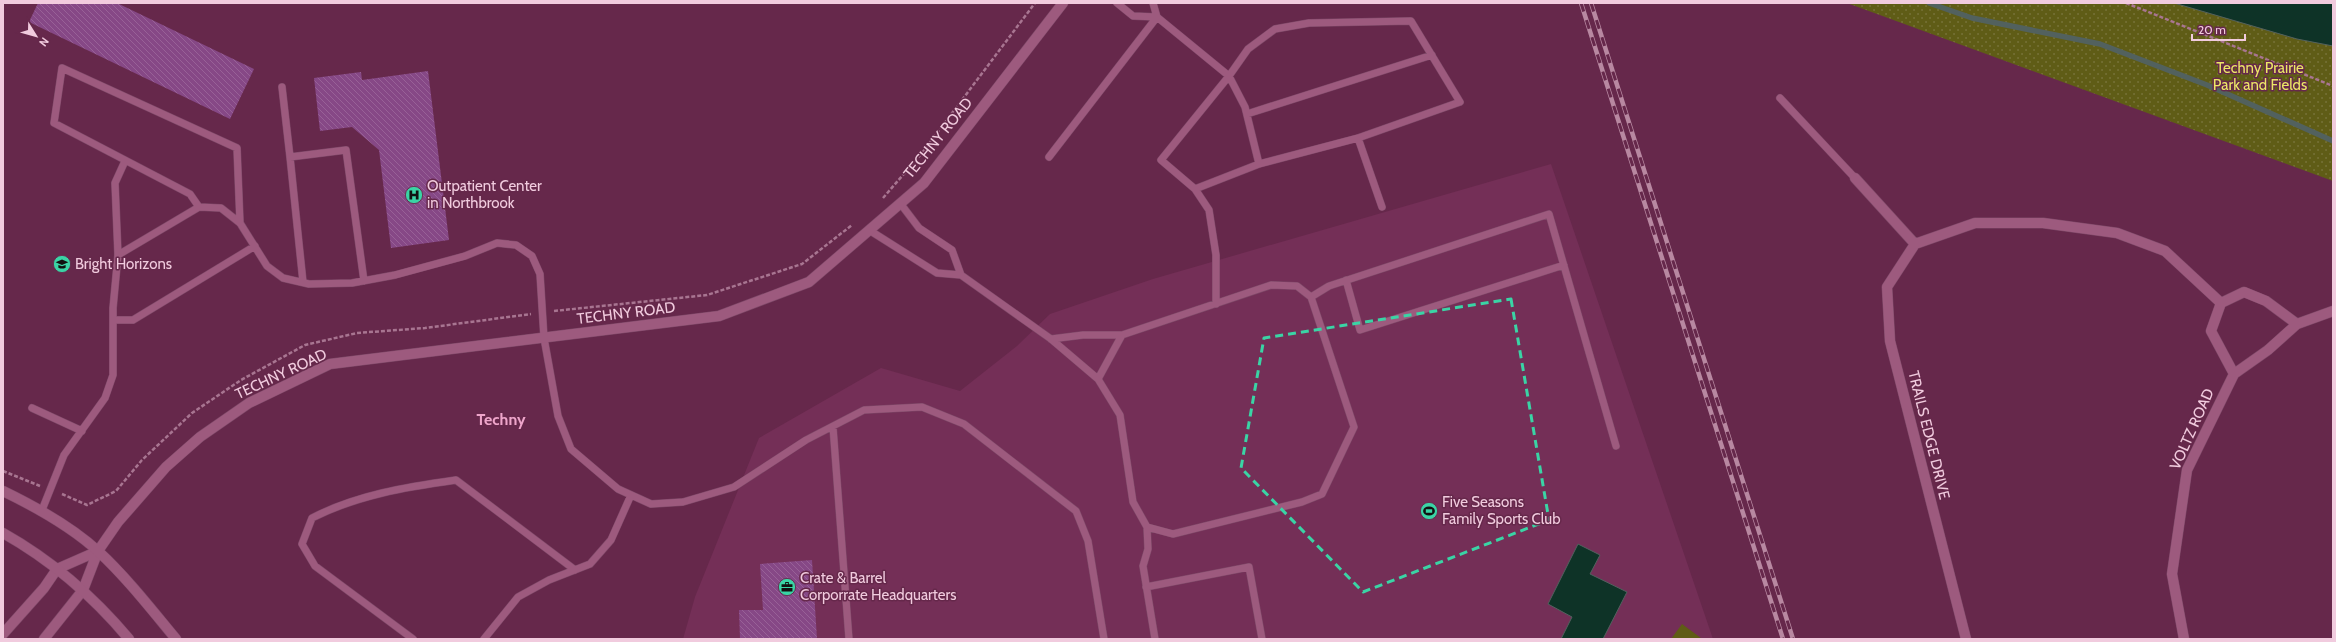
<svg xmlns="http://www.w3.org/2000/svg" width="2336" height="642" font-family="Cabin,sans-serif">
  <defs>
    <pattern id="park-dots" width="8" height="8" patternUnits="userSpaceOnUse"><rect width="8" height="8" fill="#5f5c16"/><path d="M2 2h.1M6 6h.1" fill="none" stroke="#767237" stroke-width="1.8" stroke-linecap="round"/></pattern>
    <pattern id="building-back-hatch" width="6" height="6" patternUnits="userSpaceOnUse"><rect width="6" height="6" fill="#864886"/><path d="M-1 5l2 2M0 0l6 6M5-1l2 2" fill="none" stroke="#986197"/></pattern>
  </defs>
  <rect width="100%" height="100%" fill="#66284b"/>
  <path fill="#742f57" d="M1551 164 1713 639H683L695 597 759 438 881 368 960 391 1017 346 1050 314 1153 279Z"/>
  <path fill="url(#park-dots)" d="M1847 3H2333V181Z"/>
  <path fill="#5f5c16" d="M1682 624 1701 638 1700 639H1671Z"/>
  <path fill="#0e3327" stroke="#52615e" d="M2174 3H2333V46L2297 39Z
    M1578 544 1600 555 1590 574 1627 592 1603 639H1561L1572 617 1548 604Z"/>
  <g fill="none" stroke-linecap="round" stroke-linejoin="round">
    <path stroke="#52615e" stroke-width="5.5" d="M1929 3 1972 18 2100 44 2207 85 2333 141"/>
  </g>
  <path fill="url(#building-back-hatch)" d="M38 3H117L254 69 230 119 29 22Z
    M428 71 449 240 391 248 379 150 352 127 320 131 314 78 361 72 362 80Z
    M812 560 817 639H740L739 610H763L760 564Z"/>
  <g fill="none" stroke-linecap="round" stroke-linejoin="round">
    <defs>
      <path id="lane" d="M1117 3 1133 16 1157 17 1229 76 1245 107 1259 164
        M1153 3 1157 17
        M282 87 290 157 346 150 364 281
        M1780 98 1855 178
        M1247 114 1432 55
        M1358 138 1259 164 1195 189 1161 160 1229 76 1248 49 1275 29 1309 23 1411 21 1460 102 1358 138 1382 207
        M290 157 303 282
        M1049 157 1157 17
        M1195 189 1209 210 1216 255V304
        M199 207 190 194 54 123 62 68 237 148 240 223
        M869 230 937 273 961 275 952 250 919 228 900 203
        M118 255 199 207 221 208 240 223 267 266 283 278 309 284 352 283 395 275 465 256 497 243 516 245 532 256 540 274 544 338 558 416 571 449 618 489 651 504 683 502 734 487 806 440 864 410 922 407 964 424 1076 511 1088 541 1104 639
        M961 275 1051 339 1098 379 1120 415 1133 502 1147 527 1173 534 1302 502 1322 494 1354 427 1311 297 1297 286 1271 285 1122 335
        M1346 280 1360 330 1564 265
        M1311 297 1329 286 1549 214 1616 446
        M113 320H133L255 246
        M1051 339 1083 335H1122L1098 379
        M32 408 82 431
        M833 427 849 639
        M42 510 64 455 105 398 113 375V308L118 255 115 183 125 161
        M1147 527 1148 549 1143 566 1155 639
        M1146 587 1249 567 1262 639
        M413 639 315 566 302 544 312 518C357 495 406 487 456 480L575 570
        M484 639 518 597 549 580 590 564 611 540 631 495"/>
      <path id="street" d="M1855 178 1915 244
        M2221 303 2244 292 2266 301 2297 324
        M3 634 44 588 57 569 98 551
        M44 639 83 590 98 551
        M1966 639 1890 341 1887 287 1915 244 1975 223H2043L2117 233 2165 251 2221 303 2211 331 2234 374
        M2184 639 2172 574 2187 470 2234 374 2268 350 2297 324 2333 311"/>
      <path id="secondary" d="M3 491C36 507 71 526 99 552 127 578 151 609 176 639
        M3 533C51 560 93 596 129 639
        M98 551 118 522 166 467 200 437 249 403 330 364 719 316 809 282 924 183 1063 3"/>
    </defs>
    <use href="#lane" stroke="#7e4968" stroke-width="8"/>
    <use href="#street" stroke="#7e4968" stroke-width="11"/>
    <use href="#secondary" stroke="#7e4968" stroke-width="11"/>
    <path stroke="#a87591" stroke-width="2.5" stroke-dasharray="4 2" stroke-linecap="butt" d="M2126 3 2333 86
      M883 198 922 153 1035 3
      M554 311 707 295 802 264 852 225
      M3 471 40 486
      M62 494 87 505 116 491 142 460 192 413 241 380 305 345 357 333 425 328 531 314"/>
    <use href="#lane" stroke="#9d5a7e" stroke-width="7"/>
    <use href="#street" stroke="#9d5a7e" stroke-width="10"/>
    <use href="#secondary" stroke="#9d5a7e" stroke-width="10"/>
    <defs>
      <path id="rail" d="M1581 3 1783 639
        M1591 3 1793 639"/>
    </defs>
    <use href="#rail" stroke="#b888a1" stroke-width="4.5"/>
    <use href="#rail" stroke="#66284b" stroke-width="3" stroke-dasharray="9" stroke-linecap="butt"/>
  </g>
  <path fill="none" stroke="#3ad4a5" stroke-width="3" stroke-dasharray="8 5" stroke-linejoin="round" d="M1511 299 1549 520 1363 592 1241 468 1264 338Z"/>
  <defs>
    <symbol id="hospital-disc" viewBox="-11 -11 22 22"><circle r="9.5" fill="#3ad4a5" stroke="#66284b"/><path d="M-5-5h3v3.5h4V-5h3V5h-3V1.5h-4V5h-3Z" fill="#111"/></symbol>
    <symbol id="school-disc" viewBox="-11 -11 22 22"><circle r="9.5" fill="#3ad4a5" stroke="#66284b"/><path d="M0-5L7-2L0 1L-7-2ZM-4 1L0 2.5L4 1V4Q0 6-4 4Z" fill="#111"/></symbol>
    <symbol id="stadium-disc" viewBox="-11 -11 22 22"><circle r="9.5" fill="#3ad4a5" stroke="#66284b"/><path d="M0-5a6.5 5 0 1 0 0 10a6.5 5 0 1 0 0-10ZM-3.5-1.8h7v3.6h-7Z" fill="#111"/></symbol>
    <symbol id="office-disc" viewBox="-11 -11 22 22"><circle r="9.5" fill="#3ad4a5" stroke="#66284b"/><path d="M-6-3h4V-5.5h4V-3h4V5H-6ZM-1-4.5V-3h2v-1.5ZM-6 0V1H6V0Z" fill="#111"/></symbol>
  </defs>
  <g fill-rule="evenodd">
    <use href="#hospital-disc" x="404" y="185" width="20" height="20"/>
    <use href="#school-disc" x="52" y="254" width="20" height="20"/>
    <use href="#stadium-disc" x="1419" y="501" width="20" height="20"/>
    <use href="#office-disc" x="777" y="577" width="20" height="20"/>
  </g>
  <g text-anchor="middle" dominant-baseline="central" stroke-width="3" stroke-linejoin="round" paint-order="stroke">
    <g font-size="15" fill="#ebe766" stroke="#66284b">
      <text x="2260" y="68">Techny Prairie<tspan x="2260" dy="17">Park and Fields</tspan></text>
    </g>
    <g font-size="15" fill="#f1cbde" stroke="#66284b">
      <text transform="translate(938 138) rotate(-51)">TECHNY ROAD</text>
      <text transform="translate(626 313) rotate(-7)">TECHNY ROAD</text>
      <text transform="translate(281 374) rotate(-25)">TECHNY ROAD</text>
      <text transform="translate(2192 429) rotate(-66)">VOLTZ ROAD</text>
      <text transform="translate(1929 435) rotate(76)">TRAILS EDGE DRIVE</text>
    </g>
    <g font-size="15" fill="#f1cbde" stroke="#66284b" text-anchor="start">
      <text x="427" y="186">Outpatient Center<tspan x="427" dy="17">in Northbrook</tspan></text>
      <text x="75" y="264">Bright Horizons</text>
      <text x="1442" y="502">Five Seasons<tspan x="1442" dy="17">Family Sports Club</tspan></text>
      <text x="800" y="578">Crate &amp; Barrel<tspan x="800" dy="17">Corporrate Headquarters</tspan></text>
    </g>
    <g font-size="16" font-weight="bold" fill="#eea5ca" stroke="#66284b">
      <text x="501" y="419">Techny</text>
    </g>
  </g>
  <rect width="2336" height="642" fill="none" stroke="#f1cbde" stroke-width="8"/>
  <g transform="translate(36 36) rotate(127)" stroke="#66284b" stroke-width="3" paint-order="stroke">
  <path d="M0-3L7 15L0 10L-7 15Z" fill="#f1cbde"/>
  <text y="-6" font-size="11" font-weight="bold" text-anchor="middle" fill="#f1cbde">N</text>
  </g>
  <path d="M2192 34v6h53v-6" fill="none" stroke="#f1cbde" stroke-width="2"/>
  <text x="2198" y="34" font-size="12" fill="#f1cbde" stroke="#66284b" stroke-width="3" paint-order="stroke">20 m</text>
</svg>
